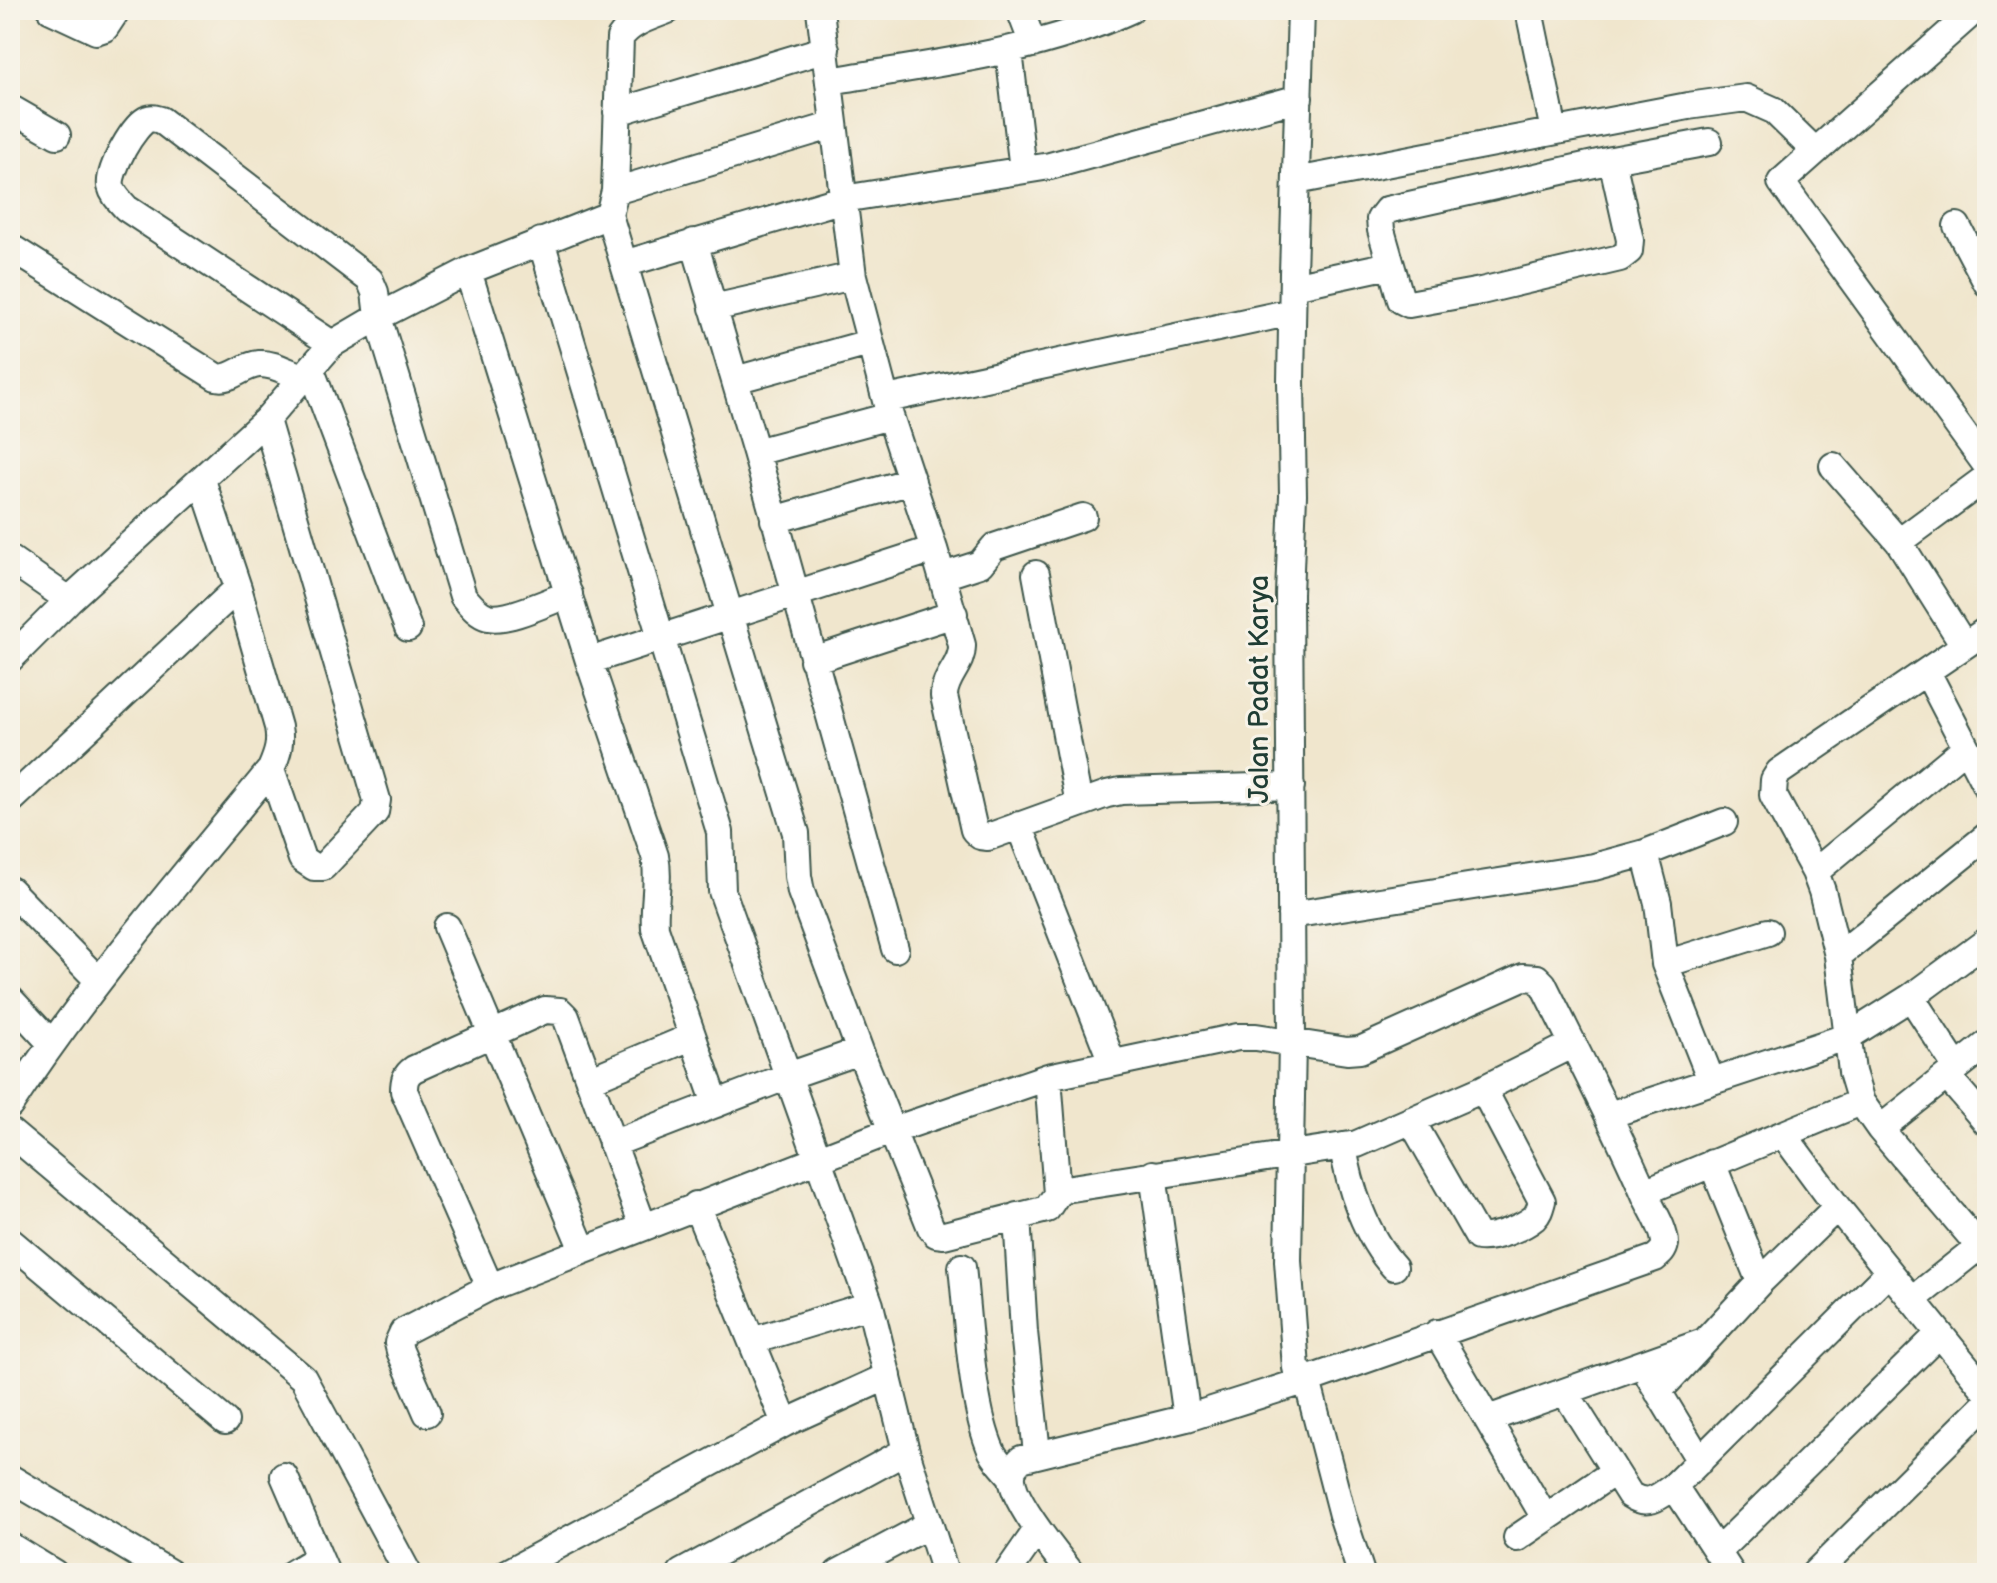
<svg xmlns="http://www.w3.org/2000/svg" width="1997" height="1583" font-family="'Balsamiq Sans',sans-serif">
  <rect width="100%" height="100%" fill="#f7f3e8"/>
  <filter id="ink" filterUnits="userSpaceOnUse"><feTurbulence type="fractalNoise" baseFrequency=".0125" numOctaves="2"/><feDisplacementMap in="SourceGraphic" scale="16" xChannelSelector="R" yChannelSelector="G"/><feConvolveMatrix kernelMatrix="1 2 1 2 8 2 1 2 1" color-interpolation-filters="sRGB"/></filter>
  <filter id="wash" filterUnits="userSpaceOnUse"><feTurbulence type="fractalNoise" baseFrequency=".006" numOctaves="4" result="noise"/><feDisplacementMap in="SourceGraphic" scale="32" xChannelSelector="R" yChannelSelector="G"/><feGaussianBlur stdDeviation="1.8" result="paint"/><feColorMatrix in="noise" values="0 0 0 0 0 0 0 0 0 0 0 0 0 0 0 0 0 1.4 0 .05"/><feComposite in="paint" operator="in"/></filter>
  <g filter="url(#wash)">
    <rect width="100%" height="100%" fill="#f0e6cd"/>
  </g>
  <g filter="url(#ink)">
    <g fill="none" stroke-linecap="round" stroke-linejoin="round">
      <defs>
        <path id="minor" d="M51 10 96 31 105 28 117 10
          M668 10C651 17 630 22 620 38L615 191 609 215 796 833 798 876 801 892 860 1051 931 1228 936 1234 944 1235 1047 1209 1057 1194 1065 1189 1357 1144 1483 1089 1573 1044
          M820 10 853 276 890 416 934 549 962 645C963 665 944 676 944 696L974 830 980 836 988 837 1107 794 1121 791 1291 786
          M1020 10 1033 44
          M1301 10 1293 273 1291 382 1293 495 1289 594 1292 1042 1288 1261 1296 1368 1307 1380 1342 1515 1361 1573
          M1975 10 1781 182 1987 466
          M1530 15 1554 131
          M1009 51 1023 170
          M830 81C931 64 1036 53 1130 10
          M10 108 57 135
          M617 112 826 49
          M1612 160 1630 240 1629 251 1620 258 1481 291 1409 304 1401 300 1381 230 1380 219 1387 210Z
          M1612 160 1709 142
          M1296 181 1688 106 1746 98 1773 110 1815 151
          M615 191 834 125
          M1957 226 1987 283
          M541 241 720 832 722 891 870 1305 906 1451 945 1573
          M694 242 756 452 895 949
          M10 247 216 377C231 381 243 365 259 364 275 363 288 373 303 377
          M624 264 843 199 1050 166 1299 98
          M468 271 589 661 655 856C660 880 653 903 655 928L716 1104
          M1293 286 1390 265
          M713 308 853 276
          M332 344 126 208C121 202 113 195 111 186 108 171 134 124 148 119 153 117 156 119 161 120L370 280 375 292 378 317 463 596C470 604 477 614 488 617 507 622 549 601 569 594
          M311 370 408 628
          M735 380 869 343
          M887 399 1292 312
          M266 420 377 800 375 812 323 867H314L302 859 271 769
          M756 452 890 416
          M1833 466 1899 542
          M774 520 912 481
          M10 559 69 600
          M1036 574 1079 804
          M943 576 980 564 994 547 1083 517
          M1987 630 1779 772 1774 780 1773 795 1815 872 1822 891 1838 956 1852 1072 1861 1102 1880 1129 1987 1255
          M1964 645 1899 542 1987 477
          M10 659 69 600 266 420 332 344 378 317 468 271 609 215
          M813 660 954 614
          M589 661 934 549
          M1927 672 1987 788
          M10 801 238 588
          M1019 825 1112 1062
          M1645 853 1658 903 1665 964 1711 1080
          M1815 872 1965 748
          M10 890 98 980
          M1291 915 1594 867 1645 853 1724 822
          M447 927 583 1250
          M1838 956 1987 836
          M1665 964 1768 932
          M1911 997 1957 1068
          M10 999 51 1043
          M1947 1076 1987 1123
          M1048 1077 1057 1194
          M589 1080 691 1037
          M10 1105C88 986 181 879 271 769 278 753 281 743 278 727L238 588 202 480
          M1609 1115 1849 1036 1911 997 1987 941
          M1411 1120 1478 1237C1493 1239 1522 1228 1534 1218 1539 1213 1540 1208 1542 1201L1483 1089
          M1880 1129 1987 1044
          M10 1132 303 1378 408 1573
          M1783 1134 1837 1207 1987 1392
          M612 1144 788 1076 860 1051
          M1343 1146C1349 1187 1366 1237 1394 1267
          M1712 1163 1760 1282
          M1153 1174 1187 1418
          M1644 1192 1861 1102
          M696 1205 785 1423
          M1017 1216 1024 1332 1037 1453
          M10 1241 225 1421
          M962 1267C968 1319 971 1406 992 1452 997 1461 1005 1469 1011 1476
          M490 1287 404 1091C404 1081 405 1075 414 1069L545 1010 560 1011 566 1017 643 1226
          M1912 1300 1987 1240
          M1437 1333 1545 1518
          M752 1341 870 1305
          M1650 1378 1700 1461
          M1565 1392 1630 1495C1648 1507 1659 1497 1674 1486L1889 1272
          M1658 1392 1760 1282 1837 1207
          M427 1413 400 1351 398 1343 403 1332 490 1287 891 1131 1048 1077 1238 1037H1256L1347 1051 1360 1050 1523 977 1537 978 1543 984C1578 1055 1615 1125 1646 1197 1652 1210 1665 1229 1665 1244 1664 1251 1660 1254 1655 1258L1307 1380 1187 1418 1021 1459C1017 1464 1012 1468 1012 1475 1010 1498 1056 1554 1071 1573
          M1488 1419 1701 1343
          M284 1476 326 1573
          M10 1478 170 1573
          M1674 1486 1731 1573
          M1517 1538 1614 1472
          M10 1546 54 1573
          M1718 1551 1939 1334
          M293 1573 318 1558
          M507 1573 785 1423 888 1376
          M681 1573 906 1451
          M838 1573 928 1525
          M1007 1573 1037 1530
          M1815 1573 1987 1403"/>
      </defs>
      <use href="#minor" stroke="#3e564b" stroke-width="30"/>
      <use href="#minor" stroke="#fff" stroke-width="26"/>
    </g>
  </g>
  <g text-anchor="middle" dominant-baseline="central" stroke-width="6" stroke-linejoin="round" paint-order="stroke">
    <g font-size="28" fill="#1f3d34" stroke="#f7f3e8">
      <text transform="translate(1259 689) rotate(-90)">Jalan Padat Karya</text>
    </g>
  </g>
  <rect width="1997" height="1583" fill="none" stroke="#f7f3e8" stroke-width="40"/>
</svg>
